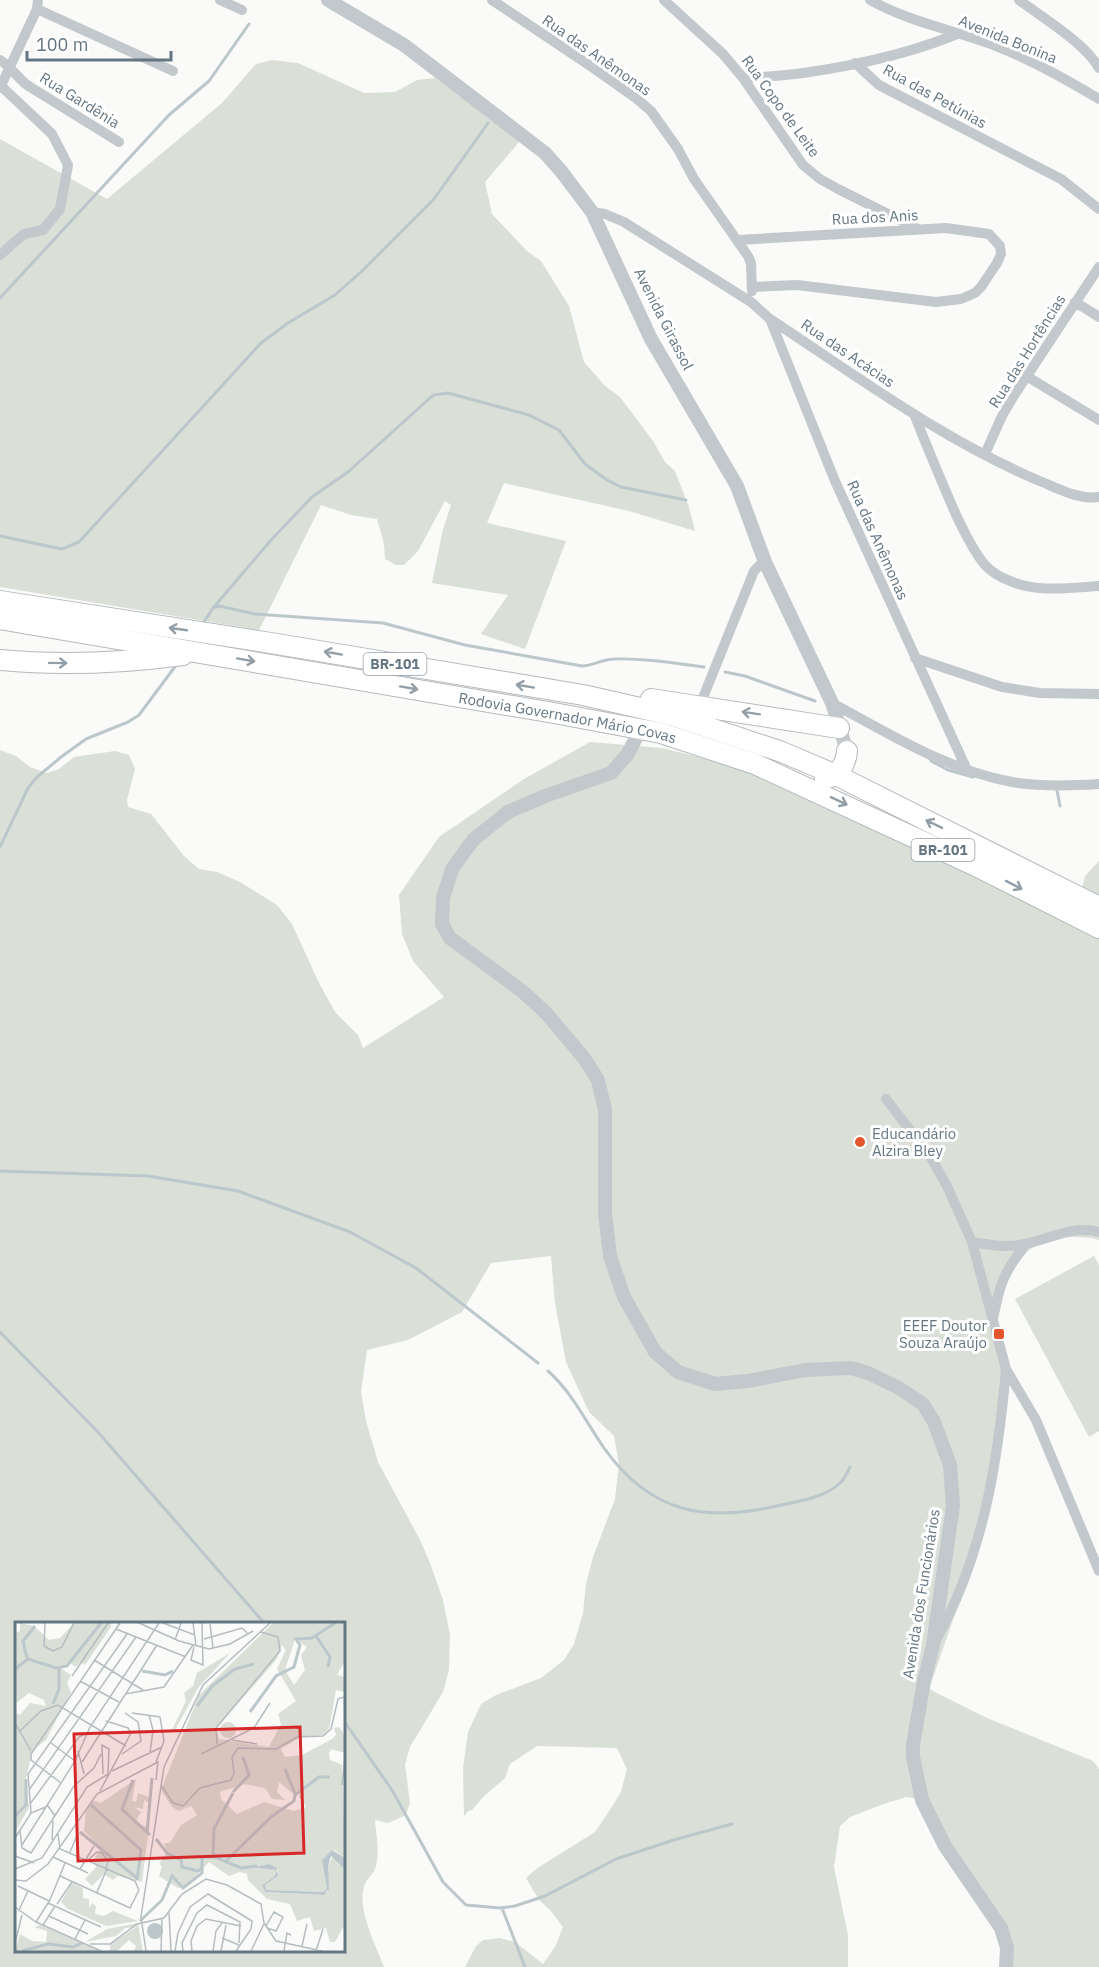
<svg xmlns="http://www.w3.org/2000/svg" width="1099" height="1967" font-family="'IBM Plex Sans',sans-serif">
  <rect width="100%" height="100%" fill="#fafaf8"/>
  <path fill="#dadfd7" fill-rule="evenodd" d="M272 60 298 63 364 93 395 92 417 80 435 78 520 141 485 182 492 214 527 251 541 261 569 306 584 362 605 386 620 397 653 441 665 462 675 471 689 507 695 531 629 511 504 483 487 523 566 541 525 649 481 634 508 595 432 583 443 529 451 505 445 501 418 551 404 565H396L385 559 384 544 377 519 351 515 321 505 259 630 0 587V139L107 199 222 103 256 64Z
    M590 742 662 748 736 766 812 796 1099 935V1240L1092 1238 1060 1236 1042 1241 1028 1251 1008 1274 997 1323 1007 1391 962 1594 929 1689 987 1718 1093 1761 1099 1769V1967H1011L977 1886 924 1800 906 1797 881 1805 850 1817 840 1826 834 1867 848 1935V1967H465L476 1946 483 1940 500 1938 515 1942 543 1964 555 1947 563 1927 550 1910 539 1900 526 1878 536 1869 595 1832 608 1813 621 1792 627 1769 617 1748 537 1746 510 1764 505 1778 484 1796 472 1810 468 1811 464 1816 463 1768 468 1732 481 1704 496 1695 541 1678 564 1660 574 1644 583 1613 586 1584 593 1557 615 1499 619 1464 614 1436 589 1412 566 1362 555 1303 551 1256 491 1263 462 1312 408 1340 367 1350 361 1392 366 1421 378 1462 420 1540 430 1563 443 1600 450 1635 449 1670 443 1692 410 1747 405 1765 410 1803 406 1815 388 1823 375 1820C376 1835 381 1857 374 1871 371 1876 365 1881 364 1887 357 1909 376 1946 384 1967H0V750L16 756 30 767 47 773 59 769 74 757 115 751 129 755 135 769 127 800 128 807 151 814 184 856 199 869 217 872 240 882 277 905 292 924 319 983 335 1012 358 1035 363 1048 444 997 413 961 402 934 399 895 439 837 524 779ZM16 1624H344V1950H16Z
    M1099 861V897L1082 888 1085 876Z
    M1094 1256 1099 1265V1431L1089 1437 1015 1299Z"/>
  <g fill="none" stroke-linecap="round" stroke-linejoin="round">
    <path stroke="#bbc7cb" stroke-width="3" d="M0 298 169 115 209 81 249 24
      M0 536 62 549 79 542 261 343 288 323 335 295 362 271 434 199 488 123
      M215 607 219 606 255 614 383 623 465 645 582 666C593 666 602 659 614 659 644 658 674 663 704 667
      M202 625 213 608 272 539 312 497 348 472 430 398 434 395 448 393 529 415 559 430 585 464 607 480 621 487 686 500
      M725 672 745 676 815 701
      M931 761 948 770 973 777
      M1057 790 1060 806
      M0 847 28 788 36 778 61 757 86 739 128 722 139 715 177 664
      M0 1171 148 1176 238 1191 350 1232 416 1268 538 1363
      M0 1332 97 1431 265 1624
      M548 1371C572 1392 586 1422 604 1448 651 1514 706 1523 781 1505 800 1501 826 1497 840 1483 845 1479 847 1472 850 1467
      M344 1721 392 1790 443 1882 466 1905 500 1908 515 1906 545 1896 616 1859 677 1839 732 1824
      M502 1908 525 1967"/>
    <defs>
      <g id="motorway">
        <path d="M0 601 271 643 583 695 671 715 782 752 836 775 1099 907"/>
        <path id="s1" d="M0 619 554 713 661 733 755 764 978 867 1099 928"/>
        <path d="M0 660C61 666 122 663 183 655"/>
        <path d="M651 699 839 728"/>
        <path d="M825 779C839 775 846 765 847 751"/>
      </g>
    </defs>
    <use href="#motorway" stroke="#b4b9bd" stroke-width="22"/>
    <path stroke="#c3c8cc" stroke-width="10" d="M220 0 242 10
      M492 0 589 65 637 99 651 111 678 149 694 179 748 256 751 263 752 291
      M664 0 723 54 743 78 803 165 820 179 838 189 916 228
      M870 0C909 22 954 30 996 46 1032 60 1066 79 1099 99
      M1019 0C1042 17 1086 44 1099 68
      M37 9 173 71
      M0 60C11 67 16 76 27 85L119 142
      M855 63 879 85 1061 179 1099 209
      M743 78C810 76 896 59 957 34
      M0 88 37 9 38 0
      M592 212 605 214 624 222 751 302 770 319C858 377 944 441 1042 482 1059 489 1080 500 1099 497
      M738 240 946 228 989 234 1000 246 1001 254 997 263 981 287 975 293 961 299 936 302 797 285 752 287
      M0 255 24 234 43 230 60 209 68 165 52 134 1 86
      M1075 302 1099 317
      M770 319 835 481 967 770
      M1028 377 1099 420
      M914 414C928 449 942 483 957 517 965 533 973 551 985 565 991 571 999 577 1008 580 1035 593 1070 588 1099 586
      M985 454 1002 416 1013 397 1099 267
      M915 658 1002 687 1040 693 1099 694
      M832 703C889 734 947 770 1012 782 1041 787 1070 786 1099 784
      M700 705 754 571 760 565 765 562
      M886 1099 930 1156 947 1186 972 1242 1006 1369 1036 1420 1099 1571
      M972 1242C990 1245 1007 1248 1025 1244 1050 1239 1072 1225 1099 1232
      M993 1319C999 1285 1004 1272 1026 1244
      M936 1640C983 1556 998 1463 1006 1369"/>
    <path stroke="#c3c8cc" stroke-width="14" d="M328 0 404 45 545 153 561 171 592 212 651 339 737 486 765 562 832 703 847 751
      M641 729 627 755 611 773 545 796 508 812 473 840 452 869 443 898 442 924 450 938 522 991 546 1013 584 1058 598 1080 605 1110V1213L610 1256 624 1297 655 1352 678 1372 715 1384 748 1381 805 1370 851 1368 868 1373 899 1388 923 1404 934 1422 950 1465 953 1506 933 1645 924 1681 913 1745V1757L922 1800 945 1846 1001 1928 1007 1948 1006 1967"/>
    <use href="#motorway" stroke="#fff" stroke-width="20"/>
  </g>
  <defs><path id="oneway-shaft" d="M-6 0H5M1.5-3L5.5 0L1.5 3" fill="none" stroke-width="1.6" stroke-linecap="round" stroke-linejoin="round" transform="scale(1.5)"/></defs>
  <g stroke="#939fa8">
    <use href="#oneway-shaft" transform="translate(178 629) rotate(-172)"/>
    <use href="#oneway-shaft" transform="translate(333 653) rotate(-170)"/>
    <use href="#oneway-shaft" transform="translate(246 660) rotate(10)"/>
    <use href="#oneway-shaft" transform="translate(58 663) rotate(1)"/>
    <use href="#oneway-shaft" transform="translate(525 686) rotate(-170)"/>
    <use href="#oneway-shaft" transform="translate(409 688) rotate(10)"/>
    <use href="#oneway-shaft" transform="translate(751 713) rotate(-171)"/>
    <use href="#oneway-shaft" transform="translate(839 801) rotate(25)"/>
    <use href="#oneway-shaft" transform="translate(934 824) rotate(-154)"/>
    <use href="#oneway-shaft" transform="translate(1014 885) rotate(27)"/>
  </g>
  <g fill="#e4572e" stroke="#fff" stroke-width="2">
    <circle cx="860" cy="1142" r="6"/>
    <rect x="993" y="1328" width="12" height="12" rx="3"/>
  </g>
  <g text-anchor="middle" dominant-baseline="central" stroke-width="6" stroke-linejoin="round" paint-order="stroke">
    <g fill="#fff" stroke="#939fa8" stroke-width="1.5">
      <rect x="363.5" y="653" width="63" height="22" rx="4.5"/>
      <rect x="911.5" y="839" width="63" height="22" rx="4.5"/>
    </g>
    <g font-size="14" font-weight="bold" fill="#657683">
      <text x="395" y="664">BR-101</text>
      <text x="943" y="850">BR-101</text>
    </g>
    <g font-size="15" fill="#657683" stroke="#fff">
      <text transform="translate(1008 39) rotate(22)">Avenida Bonina</text>
      <text transform="translate(597 55) rotate(35)">Rua das Anêmonas</text>
      <text transform="translate(935 96) rotate(29)">Rua das Petúnias</text>
      <text transform="translate(80 100) rotate(32)">Rua Gardênia</text>
      <text transform="translate(781 106) rotate(54)">Rua Copo de Leite</text>
      <text transform="translate(875 217) rotate(-3)">Rua dos Anis</text>
      <text transform="translate(664 319) rotate(63)">Avenida Girassol</text>
      <text transform="translate(1027 351) rotate(-58)">Rua das Hortências</text>
      <text transform="translate(848 353) rotate(34)">Rua das Acácias</text>
      <text transform="translate(878 540) rotate(66)">Rua das Anêmonas</text>
      <text stroke="none"><textPath href="#s1" startOffset="576">Rodovia Governador Mário Covas</textPath></text>
      <text transform="translate(921 1594) rotate(-81)">Avenida dos Funcionários</text>
    </g>
    <g font-size="15" fill="#657683" stroke="#fff" text-anchor="start">
      <text x="872" y="1133">Educandário<tspan x="872" dy="17">Alzira Bley</tspan></text>
      <text x="987" y="1325" text-anchor="end">EEEF Doutor<tspan x="987" dy="17">Souza Araújo</tspan></text>
    </g>
  </g>
  <g transform="translate(15 1622)">
    <rect width="330" height="330" fill="#fafaf8"/>
    <path d="M5 1 19 4 34 18 45 16 59 1H96V5L70 43 66 40 60 45 55 40 47 47 56 53 52 61 56 70 31 118 18 128 11 156 14 186 1 208 0 91 5 93 15 81 31 84 29 78 14 71 0 82V11L5 9ZM258 1H330V39L322 53 330 55V70L321 68 314 107 308 113 286 115 266 127 270 135 287 133 317 117 321 113 319 106 324 105 330 113V131L316 127 314 131 315 138 327 143 330 236 319 228 308 237 312 266 309 270 251 268 250 263 263 254V247L254 242 238 244 262 248 259 255 247 263 250 270 307 273 313 270V244L318 234 330 247V302L320 320H315L311 306 299 309 295 295 282 299 275 282 252 277 233 258 232 252 225 250 214 254 194 240 170 265 163 266 144 254 147 244 144 242 152 230 149 221H155L166 203 182 193 176 184 164 189 157 185 146 168 184 73ZM280 17 292 25 286 33 290 48 279 63 270 48ZM267 23 271 28 262 47 281 79 263 92 266 102 254 125 204 117 201 107 261 38ZM264 160 277 171 286 168 284 175 291 185 279 189 249 180 222 192 206 177 205 170 229 162 250 166 257 177 270 178 262 170ZM215 31 183 66 159 110 157 108 171 79 169 71 178 64 182 51ZM205 108a8 8 0 1 1 16 0a8 8 0 1 1-16 0ZM121 157 117 179 121 180 123 171 136 176 134 181 129 178 128 187 119 185 126 190 120 200 134 206 127 260 103 254 98 258 89 252 77 264 70 257 81 245 78 239 86 226 69 209 71 190 77 178 86 181ZM57 261 68 266V276L74 277V286L77 281 81 284 80 292 89 294 98 289 123 299 91 304 53 287 46 280ZM123 301 128 329H119L121 324 114 318 102 329H95V322L121 305 110 306 101 314 70 320 92 307ZM25 303 85 329H0L5 312 17 319 31 320 32 309 19 305Z" fill="#dadfd7" fill-rule="evenodd"/>
    <path d="M317 228 330 236V247L316 234 313 244 314 267 309 273 250 270 247 263 259 255 262 248 237 245 254 242 262 246 263 254 250 263 251 268 309 270 312 266 307 238ZM132 309a8 8 0 1 1 16 0a8 8 0 1 1-16 0Z" fill="#bbc7cb"/>
    <path fill="none" stroke="#bbc7cb" stroke-width="3" d="M301 14 315 35 313 45M12 36 8 19 20 4M0 47 13 37 41 46 52 44 86 1M127 49 150 53 158 49M38 82 44 67V46M182 84 197 64 220 47 239 42M235 90 261 54 279 45 285 23 281 17 297 16 320 1M270 147 280 172M118 158 107 187 135 213M218 170 234 153 228 135M76 183 126 228 122 258M0 194 11 183V157M65 210 122 256M132 211 137 156M141 217 152 231 166 238 167 245 183 249 188 245M198 235 199 207 218 171M210 240 256 195 279 179 280 173 304 155H315M125 299 147 278 157 254 168 266 187 251V235H200L226 246 242 244M7 329 33 322 58 325 67 321"/>
    <path fill="none" stroke="#b5bdc2" stroke-width="1.5" d="M30 1 29 24 38 29 47 25 59 1M124 1 164 19 194 27 215 22 238 9M148 1 180 13M178 1 181 24M195 2 198 26M101 7 171 35M189 17 227 6 232 11M160 18 166 1M179 25 176 38 188 43 187 1M79 38 128 68M57 54 93 1M65 59 104 80M330 66V85M110 72 149 65 178 23M117 91 145 95 149 119 141 140M134 93 138 108 135 131M0 101 16 129M5 109 26 89 43 83 111 124M217 118 242 122M36 121 60 139M202 122 201 106 265 29 263 15 246 10M63 129 69 152M107 132 126 119 123 100 110 91M186 132 239 106 255 81M67 140 142 23M97 149 147 125M88 152 87 123 94 127 93 151M141 158 143 139M46 161 16 138V132L105 1M146 163 158 181 168 184 185 166 216 158 219 151 217 135 223 126 261 127 282 115 308 114 316 107 323 77 329 75M327 163 330 135M14 168 121 15M85 169 116 111 113 106 91 99M15 182 64 115 71 111M16 191 13 152 112 12M5 209 7 226 16 231 59 164 79 146 86 132M43 212 45 227 120 259 124 268M0 216 16 191 33 184 40 194M37 218 38 199M7 223 60 139 75 105 144 1M55 230 63 211M0 234 19 241M38 235 73 251M73 238 82 230 87 231 93 239 91 247M0 247 27 236 72 165 95 151M65 247 79 224M45 254 115 286 124 268M0 258 11 259 33 242 82 172 143 140M3 264 34 279M82 270 92 247M33 281 86 305M42 282 57 260M0 285 21 300 86 329M4 288 13 269M154 291 156 329M34 294 73 312M21 300 35 278 50 241M28 303 40 284M251 304 259 290 268 295 261 309 252 306M207 316 224 323M60 317 70 298M0 321 7 293M75 322H95L122 302 149 296 167 272 191 257 212 263 246 282 249 301 261 319 307 329M287 324 292 302M131 329 126 295 149 145 188 63 255 1M146 329 147 296M160 329 163 311 175 285 193 272 237 299 236 307 221 329M168 329 167 321 182 291 192 283 225 300 224 321M177 329 176 319 182 304 191 297 226 304M198 329 201 309 207 301M206 329 211 303M236 329 249 302M269 329 272 311 276 313M301 329 308 307"/>
    <path fill="#d62828" fill-opacity="0.15" stroke="#d62828" stroke-width="3" d="M285 105 289 231 63 239 59 112Z"/>
    <rect width="330" height="330" fill="none" stroke="#657683" stroke-width="3"/>
  </g>
  <path d="M27 51v9h144v-9" fill="none" stroke="#657683" stroke-width="3"/>
  <text x="36" y="51" font-size="18" fill="#657683" stroke="#ffffff" stroke-width="4.5" paint-order="stroke">100 m</text>
</svg>
